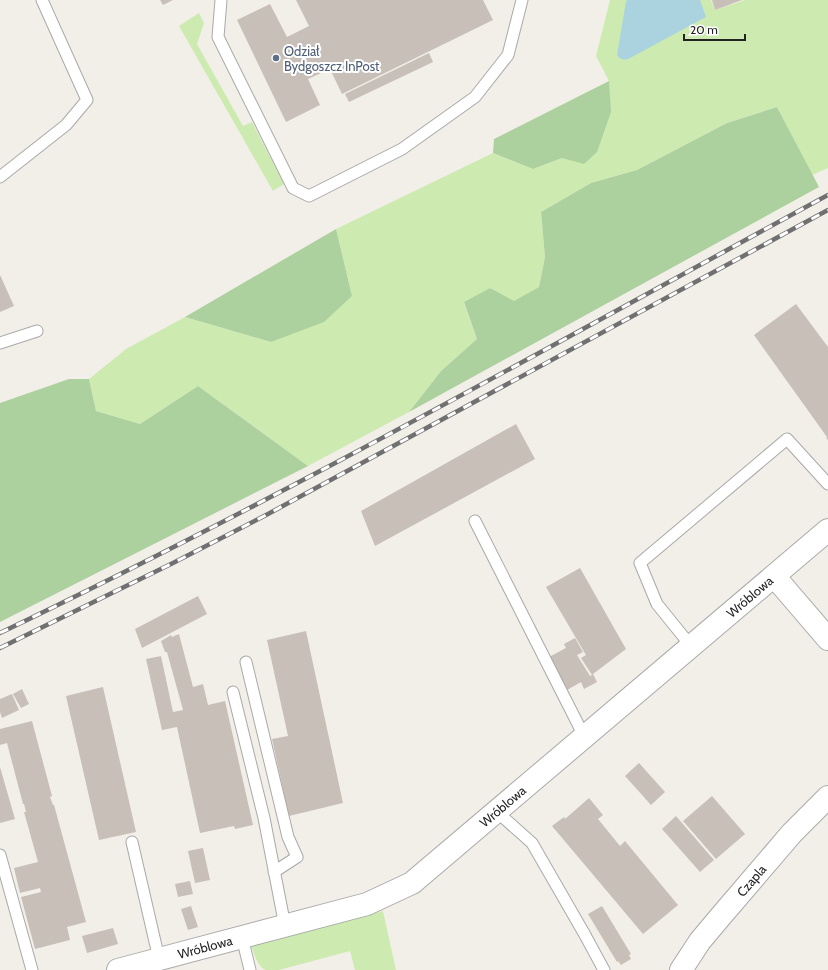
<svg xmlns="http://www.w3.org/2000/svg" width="828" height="970" font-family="Cabin,sans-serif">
  <rect width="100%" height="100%" fill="#f2efe9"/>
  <path fill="#cdebb0" d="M610 0H711L715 10 745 0H828V168L812 175 777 107 727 123 637 170 591 183 541 212 545 257 539 287 514 302 490 288 464 303 477 339 441 371 409 412 308 466 198 386 140 424 96 411 89 379 126 349 185 317 271 342 352 296 336 229 493 153 533 169 562 158 609 81 596 56Z
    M199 13 204 23 197 44 243 126 252 122 284 184 273 191 179 26Z
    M383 911 396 970H355L350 951 279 970C275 970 269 970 266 970 257 967 254 953 251 945Z"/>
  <path fill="#add19e" d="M609 81 611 112 597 152 584 164 562 158 533 169 493 153 494 139Z
    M777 107 819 187 409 412 441 371 477 339 464 302 490 288 514 301 539 287 545 257 541 212 591 183 637 170 727 123Z
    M336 229 352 296 324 322 271 342 185 317Z
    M69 379H89L96 411 140 424 198 386 308 466 0 622V403Z"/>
  <path fill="#aad3df" d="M628 0H700L706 17 630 58C625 61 620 60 617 55L626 1Z"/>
  <path fill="#c7bfb8" d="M160 0H173L163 5Z
    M296 0H483L493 20 342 94 330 69 308 79 320 105 286 122 237 20 270 4 287 37 309 26Z
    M712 0H742L715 10Z
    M429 53 433 62 349 102 345 94Z
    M0 275 14 306 0 312Z
    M796 304 828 347V440L826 438 827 437 754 335Z
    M516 424 535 459 375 546 361 511Z
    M580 568 626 649 593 674 597 682 584 689 581 682 567 690 549 657 566 648 564 644 575 638 583 652 577 655 590 676 592 675 581 658 586 655 546 587Z
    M198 596 207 614 142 648 135 629Z
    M306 631 343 803 289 816 272 739 288 736 267 640Z
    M179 634 193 687 203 684 208 705 225 701 253 825 235 829 234 826 200 833 177 727 162 730 146 659 161 656 173 712 183 710 167 652H165L161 641 171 635 172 637Z
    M103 687 136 832 99 840 66 696Z
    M22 689 29 704 21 708 13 694Z
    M12 694 19 710 2 718 0 712V699Z
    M32 721 52 796 50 797 53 805H54L86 922 67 927 70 940 35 949 21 897 41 892 40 888 20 893 14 868 38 862 24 812H26L24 804H23L7 743 0 745V729Z
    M639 763 665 792 651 805 625 776Z
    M0 767 15 819 0 823Z
    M712 796 745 834 716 859 683 821Z
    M589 798 603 815 598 819 620 846 625 841 678 905 643 934 552 826 564 817 565 819Z
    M676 816 714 860 700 872 662 829Z
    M203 848 210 880 195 883 188 851Z
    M190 881 193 894 178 897 175 884Z
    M191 906 198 927 188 930 181 909Z
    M602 906 631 954 629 955 631 959 621 965 618 961 617 962 588 914Z
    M113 928 118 944 87 953 82 936Z"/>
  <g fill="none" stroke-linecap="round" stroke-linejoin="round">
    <defs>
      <path id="service" d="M221 0 218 37 293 188 309 196 402 149 475 97 508 55 522 0
        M0 177 66 125 87 100 42 0
        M0 343 37 331
        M475 521 584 736
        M691 646 657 604 640 563 787 439 828 484
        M246 662 288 837 297 857 274 872
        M233 692 264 818 285 926
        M496 811 532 843 585 935 604 970
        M132 842 159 959
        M0 855 32 970
        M242 937 250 970"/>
      <g id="minor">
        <path d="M774 576 828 639"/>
        <path id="s1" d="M118 970 367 904 412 883 828 530"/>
        <path id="s2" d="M681 970 700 941 721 916 792 833 828 797"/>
      </g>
    </defs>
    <use href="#service" stroke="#a9a9a9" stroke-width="13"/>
    <use href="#minor" stroke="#a9a9a9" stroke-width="24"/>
    <use href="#service" stroke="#fff" stroke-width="11"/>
    <use href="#minor" stroke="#fff" stroke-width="22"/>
    <defs>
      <path id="rail" d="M0 633C282 498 554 344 828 195
        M0 648 173 563 268 514 828 210"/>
    </defs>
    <use href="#rail" stroke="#707070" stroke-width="4.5"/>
    <use href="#rail" stroke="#fff" stroke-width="3" stroke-dasharray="9" stroke-linecap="butt"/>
  </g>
  <circle fill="#5c6f8a" stroke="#fff" stroke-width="1.5" cx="276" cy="58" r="4"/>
  <g text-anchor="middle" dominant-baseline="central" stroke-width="4" stroke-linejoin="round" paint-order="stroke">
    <g font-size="13" fill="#4e5e75" stroke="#fff" text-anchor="start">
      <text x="284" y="51">Odział<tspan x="284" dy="15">Bydgoszcz InPost</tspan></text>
    </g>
    <g font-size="13" fill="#222" stroke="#fff">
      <text stroke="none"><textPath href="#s1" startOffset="750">Wróblowa</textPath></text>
      <text stroke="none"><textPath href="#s1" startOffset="426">Wróblowa</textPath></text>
      <text stroke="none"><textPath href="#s2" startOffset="114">Czapla</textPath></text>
      <text stroke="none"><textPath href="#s1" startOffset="90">Wróblowa</textPath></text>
    </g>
  </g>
  <path d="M684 34v6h61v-6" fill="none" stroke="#222222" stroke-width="2"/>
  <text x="690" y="34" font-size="12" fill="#222222" stroke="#ffffff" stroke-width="3" paint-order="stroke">20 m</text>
</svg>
